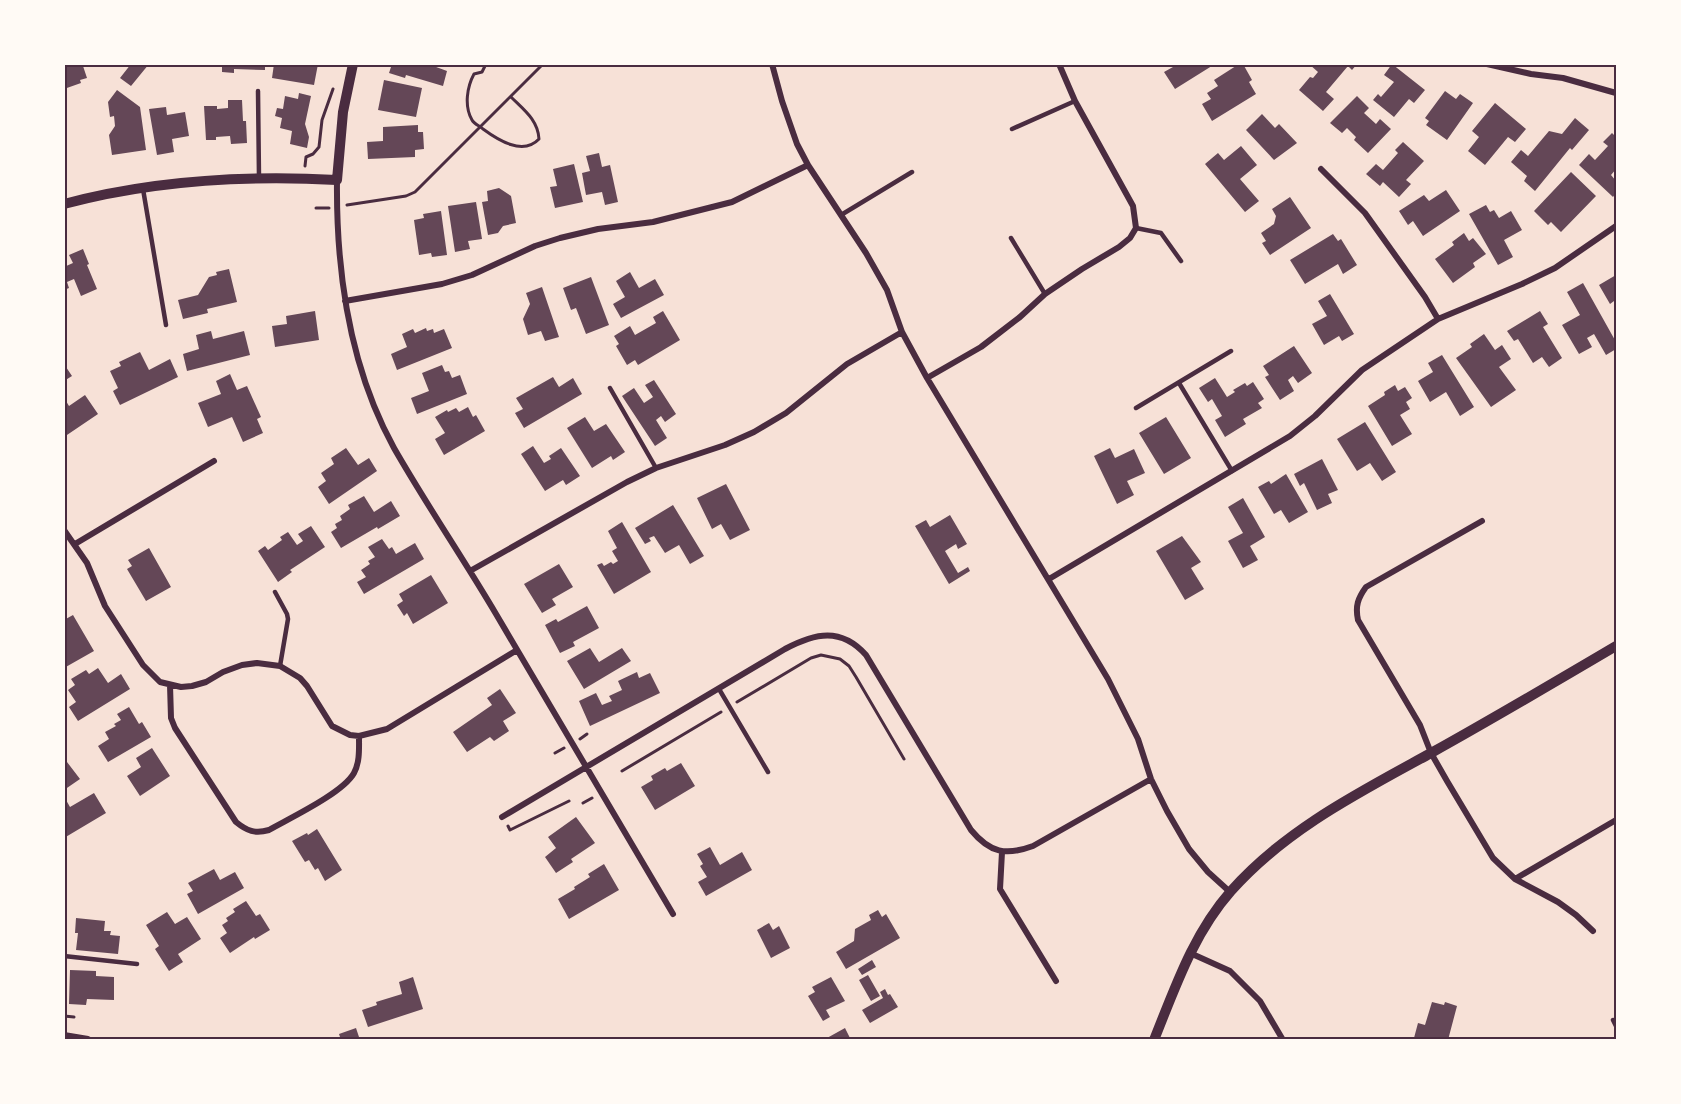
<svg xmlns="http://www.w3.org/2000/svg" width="1681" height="1104" font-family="'Fira Sans',sans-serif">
  <rect width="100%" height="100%" fill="#f7e1d7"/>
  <path fill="#644757" d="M64 64H78L79 67 83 66 87 78 80 80 81 83 64 89Z
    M131 64H149L131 86 120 78Z
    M222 64H265V70L234 69V73L222 72Z
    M274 64H318L314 85 272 78Z
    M392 64H428L447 71 443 86 406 75 405 78 389 73Z
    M1171 64H1215L1175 89 1164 72 1173 67Z
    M1239 64H1243L1252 80 1249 82 1256 94 1212 121 1202 104 1211 99 1207 93 1218 86 1214 80Z
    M1309 64H1357L1352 70 1348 66 1326 92 1334 99 1323 111 1299 90 1310 77 1313 78 1318 72Z
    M1392 64 1425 90 1414 103 1409 99 1394 117 1373 100 1378 94 1381 97 1394 82 1384 75Z
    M384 80 422 88 416 117 378 110Z
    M117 90 140 107 146 150 112 155 109 135 115 126 114 116 110 117 108 102Z
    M1445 91 1456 99 1460 94 1473 103 1447 140 1426 125 1429 121 1425 118Z
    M299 93 311 96 305 124 309 137 307 148 290 144 292 131 280 128 282 118 275 116 277 108 283 109 285 96 298 99Z
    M1357 96 1369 108 1364 113 1376 124 1380 119 1391 129 1368 153 1354 140 1356 137 1347 128 1342 133 1330 123Z
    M228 100H242L243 121H246L247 143 231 144 230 136 216 137V140H206L204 106H217V109L228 108Z
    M1495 103 1526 129 1515 142 1508 137 1485 165 1468 151 1479 137 1472 131Z
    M166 107 167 115 185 112 189 136 172 139 174 152 157 155 149 109Z
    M1262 114 1275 128 1279 124 1297 143 1274 160 1246 130Z
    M1575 118 1589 130 1572 150 1570 148 1535 191 1524 181 1527 176 1511 162 1521 150 1528 156 1549 131 1562 134Z
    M418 125V132H423L424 149 415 150V157L368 159 367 142 383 141V127Z
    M1612 133 1616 137V169L1611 175 1616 181V193L1613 197 1579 165 1589 154 1595 160 1608 146 1603 142Z
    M1403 142 1424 161 1406 180 1411 184 1399 197 1383 182 1380 186 1366 174 1376 164 1383 170 1398 153 1395 150Z
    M1241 146 1257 165 1240 179 1259 201 1245 212 1205 164 1218 153 1224 160Z
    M599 153 602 167 610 165 618 202 605 205 602 192 586 195 582 173 590 171 586 156Z
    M574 164 583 202 555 208 550 187 557 186 553 169Z
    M1571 172 1596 196 1561 232 1551 222 1548 225 1534 211Z
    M499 188 511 196 516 223 503 226 498 233 488 235 482 202 488 201 487 191Z
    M1446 190 1460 211 1423 236 1413 221 1408 225 1399 211 1424 195 1429 201Z
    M1290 197 1311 228 1270 255 1262 243 1266 241 1261 233 1274 224 1276 216 1272 209Z
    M476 202 482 239 468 241 470 249 455 252 448 206Z
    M1486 205 1490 212 1494 210 1499 218 1511 211 1522 230 1504 240 1513 257 1498 265 1469 214Z
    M441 211 447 255 432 257 431 253 419 255 414 220 424 218 423 214Z
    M1464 233 1469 241 1473 238 1486 254 1473 263 1475 267 1453 283 1435 259 1454 245 1452 242Z
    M1333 234 1338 241 1341 239 1357 265 1343 274 1338 264 1305 284 1290 260Z
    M83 249 89 264 87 265 97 289 81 296 74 279 67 282 69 288 64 290V267L73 263 69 255Z
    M229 269 237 302 207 309 208 313 183 319 178 300 198 295 209 277 217 275 216 272Z
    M630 272 639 288 655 279 664 295 621 318 613 304 625 297 616 281Z
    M1616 275V305L1614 301 1610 304 1599 285Z
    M591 277 609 325 586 334 576 308 571 310 563 288Z
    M1583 283 1616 342V349L1606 355 1594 334 1587 338 1592 347 1579 354 1562 325 1580 315 1567 292Z
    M542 287 559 337 545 341 541 331 528 335 523 319 530 304 526 293Z
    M1330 294 1354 334 1342 341 1339 336 1324 345 1312 324 1327 316 1318 301Z
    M315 311 319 340 275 347 272 326 287 324 286 316Z
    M663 311 680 340 638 365 635 360 627 365 616 346 619 344 614 336 630 326 635 335 656 323 653 317Z
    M1540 311 1548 324 1543 327 1562 358 1549 367 1542 357 1533 363 1518 339 1514 341 1507 331Z
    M426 328 427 331 433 329 434 333 444 329 452 348 397 370 391 354 407 347 402 334 413 329 415 333Z
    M211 331 213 339 244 331 250 355 187 371 183 354 199 349 196 335Z
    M1484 334 1495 350 1502 345 1511 359 1499 367 1516 390 1491 407 1456 358 1472 347 1470 344Z
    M1294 346 1312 373 1298 383 1293 376 1288 380 1294 391 1280 400 1265 377 1269 375 1263 366Z
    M140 352 149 370 170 359 178 377 120 405 113 391 118 388 110 371 121 366 119 362Z
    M1442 355 1474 407 1460 416 1446 392 1430 402 1418 381 1433 372 1428 363Z
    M64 364 72 376 64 381Z
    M442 365 445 372 449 371 452 378 460 375 467 394 417 414 411 398 429 391 422 373Z
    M230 374 237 390 247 386 261 417 257 419 263 433 243 442 232 417 208 427 198 403 221 394 216 381Z
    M553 377 559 387 573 378 582 394 524 428 515 413 523 409 516 398Z
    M1215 378 1227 397 1235 392 1233 390 1245 383 1247 386 1253 382 1264 399 1258 403 1262 408 1243 419 1246 424 1225 437 1215 420 1222 416 1212 399 1208 402 1199 388Z
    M654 380 676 414 665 422 661 416 656 420 667 438 655 446 622 396 634 388 644 403 653 397 645 385Z
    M1395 385 1398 391 1405 387 1412 398 1406 402 1410 409 1400 415 1412 434 1392 446 1368 406 1385 395 1384 392Z
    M85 395 98 414 64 437V402L66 401 69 406Z
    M468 407 473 417 476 415 485 431 444 455 435 439 445 433 435 417 447 410 448 412 456 408 459 412Z
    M585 417 594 431 606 424 625 452 613 460 611 456 592 468 567 428Z
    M1166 417 1191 458 1164 474 1139 433Z
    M1365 422 1396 472 1382 481 1370 463 1357 471 1337 439Z
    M533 446 544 463 551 459 549 456 561 448 580 476 566 485 563 480 545 491 521 454Z
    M346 448 358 465 369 458 377 471 329 504 318 487 326 481 321 473 334 464 331 458Z
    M1110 448 1115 458 1134 449 1145 473 1127 481 1134 495 1117 504 1094 456Z
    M1322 459 1338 490 1328 494 1332 503 1317 510 1304 483 1300 486 1294 474Z
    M1286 474 1308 512 1289 523 1281 510 1274 514 1258 487 1269 481 1271 484Z
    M726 484 750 530 730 540 721 524 712 529 697 498Z
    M364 496 374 512 391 501 400 516 378 529 377 527 341 548 331 532 337 528 335 524 342 520 340 516 350 509 348 505Z
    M1243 498 1265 537 1250 546 1258 560 1243 568 1228 541 1243 533 1228 507Z
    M673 505 704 556 690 564 679 545 665 553 654 536 649 538 651 541 645 544 635 528Z
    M950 515 967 544 958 549 956 544 945 551 958 573 968 567 970 571 949 584 915 526 926 520 930 527Z
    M622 522 651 572 614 594 597 565 602 563 604 566 611 562 613 564 618 561 612 551 617 548 608 531Z
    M311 526 325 547 290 570 292 572 278 582 258 551 265 546 268 550 282 540 280 537 288 532 297 545 303 541 298 534Z
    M1182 536 1201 562 1191 568 1204 589 1185 600 1156 551Z
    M382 539 389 549 392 547 396 554 415 543 424 559 364 594 357 582 366 577 361 570 370 564 368 561 375 557 368 547Z
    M149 548 171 587 146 601 127 569 132 566 128 560Z
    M559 564 573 587 552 599 556 605 542 613 524 584Z
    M431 575 448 603 413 624 407 613 404 616 397 605 403 601 399 594Z
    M587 606 599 628 573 642 575 646 560 653 545 625 556 619 558 622Z
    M73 615 94 651 64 668V620Z
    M590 648 599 662 622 648 631 661 584 689 567 661Z
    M98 668 108 683 121 674 130 689 78 721 69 707 76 702 68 690 75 685 71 679 86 670 89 674Z
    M637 672 639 678 650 673 660 693 590 726 579 701 596 693 602 705 612 701 609 696 622 690 618 681Z
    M500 689 516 713 503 721 509 731 494 741 490 737 467 752 453 732 492 705 487 698Z
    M129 707 139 724 142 722 151 737 108 762 98 746 109 739 105 732 116 726 114 724 121 720 117 714Z
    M152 748 170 776 140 796 127 776 141 767 136 758Z
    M67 762 80 779 64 790V764Z
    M681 763 695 786 655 810 641 787 653 780 651 776 665 768 667 771Z
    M94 793 106 813 64 838V801L66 800 70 807Z
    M576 817 595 843 571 859 573 862 556 873 545 857 556 848 548 837Z
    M317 829 342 870 325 881 318 868 315 870 309 860 305 862 292 841 307 833 308 835Z
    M710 847 720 865 742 852 752 870 706 896 698 882 707 877 700 866 703 864 697 854Z
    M604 864 619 890 569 919 558 899 575 889 574 887 590 877 588 874Z
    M214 869 220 880 235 872 244 888 198 914 187 894 193 891 188 883Z
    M246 901 256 916 260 914 270 930 255 939 254 937 230 953 220 938 227 933 222 925 228 921 226 918 235 912 233 909Z
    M878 910 882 917 886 914 900 938 846 969 836 952 854 941 855 929 871 920 869 915Z
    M167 912 175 924 187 917 201 939 178 954 183 962 169 971 155 949 159 946 146 925Z
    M76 918 105 921 104 931H111L110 935 120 936 118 954 76 950 78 933H75Z
    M769 923 773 930 779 926 790 948 771 958 757 930Z
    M872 960 876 967 862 975 858 969Z
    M70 970 96 971V976L114 977V1000L87 999 86 1005 69 1004Z
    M868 975 880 996 871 1001 859 980Z
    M413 977 423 1009 368 1027 362 1010 377 1005 376 1002 402 994 399 982Z
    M831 977 845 1001 826 1010 830 1017 823 1021 808 996 815 992 812 987Z
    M885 989 888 995 890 994 898 1007 870 1023 862 1010 883 998 880 992Z
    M1432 1002 1444 1005 1445 1002 1457 1006 1448 1040 1414 1038 1418 1023 1425 1025Z
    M356 1028 360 1040H341L339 1034Z
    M845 1028 851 1040H828L827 1038Z"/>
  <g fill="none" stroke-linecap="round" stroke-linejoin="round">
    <path stroke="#4a2c40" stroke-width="3" d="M486 64 482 72 474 74C467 87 464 106 472 120 474 124 480 126 483 129 498 140 523 156 539 139 538 120 524 110 511 97
      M305 166 306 157 313 154 319 147 322 120 333 89
      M347 205 406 196 415 192 543 64
      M316 208H329
      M737 702 811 658 821 655 840 659 849 666 856 677 904 759
      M580 739 587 734
      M555 753 564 748
      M622 771 721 712
      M583 803 592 798
      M508 826 510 830 569 801
      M64 1016 74 1017"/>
    <path stroke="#4a2c40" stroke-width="4.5" d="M258 91 259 178
      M1012 129 1075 101
      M143 189 166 325
      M841 215 912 172
      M1136 228 1161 233 1181 261
      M1011 238 1045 294
      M1179 383 1232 471
      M610 388 656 468
      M1136 408 1231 351
      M275 592 287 614 288 619 280 666
      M719 689 768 772
      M64 956 137 964
      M1613 1020 1616 1026"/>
    <path stroke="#4a2c40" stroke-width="6" d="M772 64 782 101 797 144 808 165 866 253 887 290 902 332 927 378 1108 679 1138 739 1151 779 1167 811 1189 849 1208 872 1230 892
      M1487 64 1531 74 1563 78 1616 93
      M1321 169 1365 213 1425 297 1438 319
      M337 180C336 271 350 368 394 448 426 504 463 558 496 614 555 714 614 814 673 914
      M345 301 442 284 472 275 535 246 560 238 598 229 653 222 732 202 808 165
      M927 378 981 347 1020 317 1045 294 1082 269 1119 247 1130 238 1136 228 1133 206 1075 101 1059 64
      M1482 521 1366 587C1358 598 1355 606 1358 620L1420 725 1431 753 1447 781 1493 858 1515 879 1558 902 1576 915 1593 931
      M64 530 87 563 105 606 143 665 160 682 181 687 192 686 206 682 223 672 242 665 257 663 280 666 300 678 307 686 332 726 350 735 359 736 387 729 517 650
      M75 544 214 461
      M470 571 627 482 656 468 725 445 754 432 786 413 847 364 902 332
      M1049 579 1290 436 1315 416 1362 370 1438 319 1522 284 1555 268 1616 226
      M170 685 171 718 175 728 236 822C247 831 255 834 269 830 290 818 343 793 354 773 360 762 359 748 359 736
      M502 817 785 649C815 633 841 627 866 655L971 830C990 853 1006 856 1033 846L1151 779
      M1002 852 1000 889 1056 981
      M1515 879 1616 820
      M1190 953 1230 971 1260 1001 1283 1040
      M64 1035 88 1039"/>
    <path stroke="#4a2c40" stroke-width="10" d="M64 204C154 180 245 175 337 180L343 112 353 64
      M1154 1040C1175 988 1193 934 1231 891 1286 829 1360 792 1431 753 1494 718 1555 682 1616 646"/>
  </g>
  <rect width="1681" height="1104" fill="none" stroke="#fffaf5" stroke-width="132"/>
  <rect x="66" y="66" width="1549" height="972" fill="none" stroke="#4a2c40" stroke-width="2"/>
</svg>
